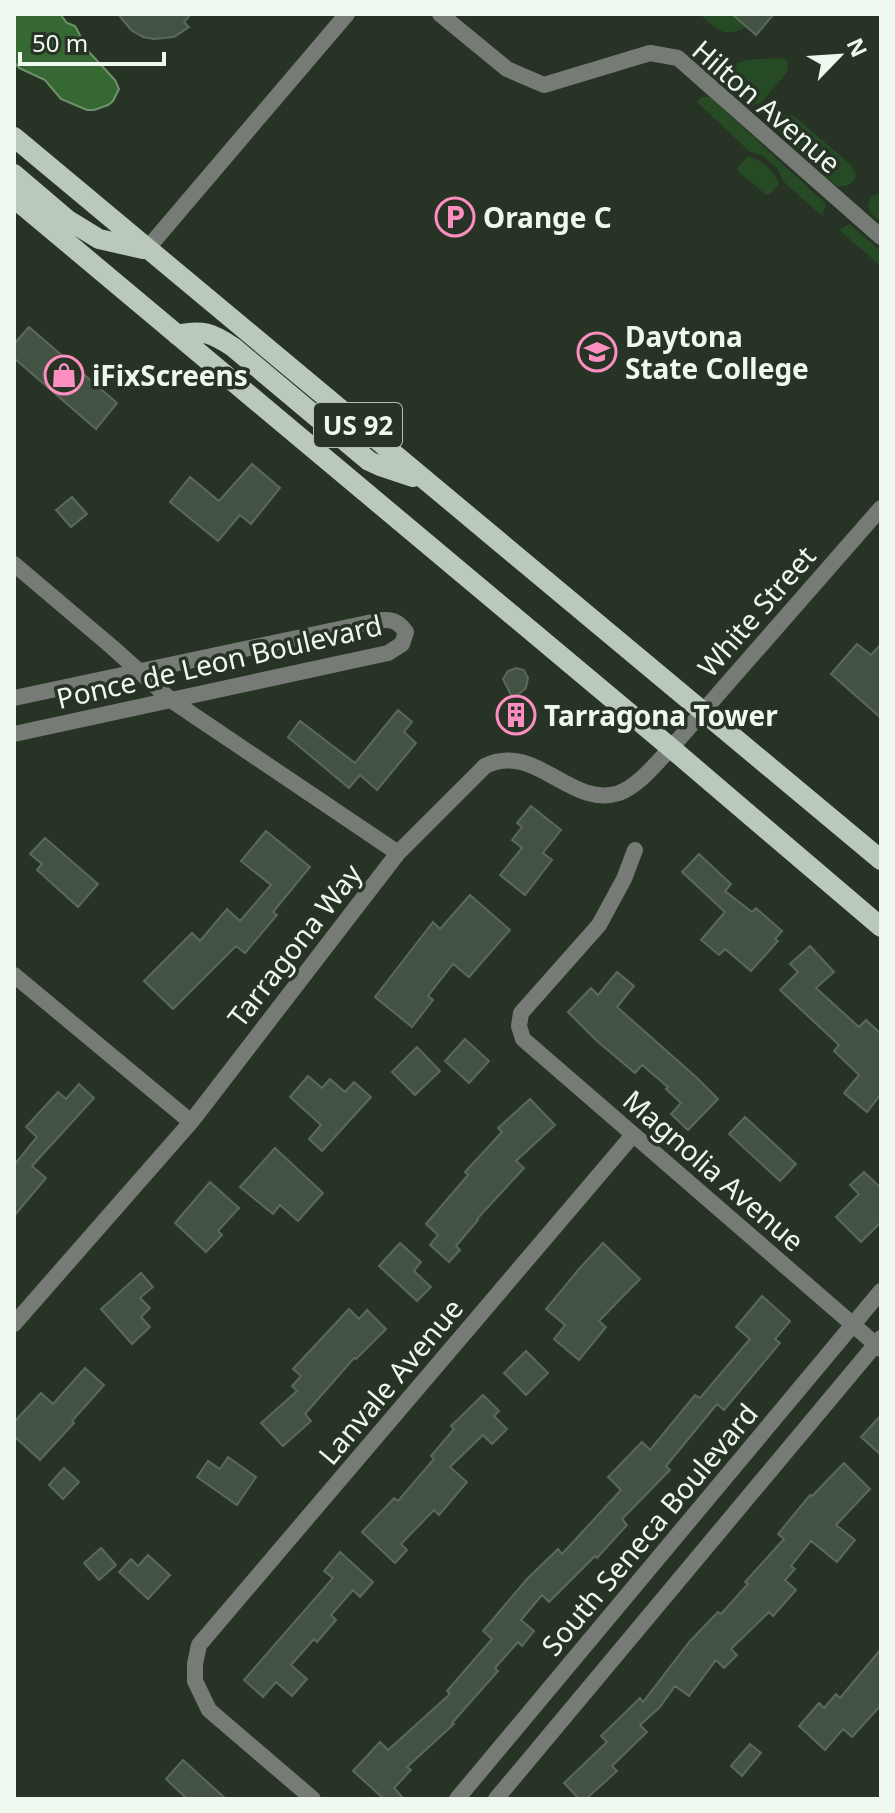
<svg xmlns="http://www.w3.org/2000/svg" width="895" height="1813" font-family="'Noto Sans',sans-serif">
  <rect width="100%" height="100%" fill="#273425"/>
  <path fill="#264a24" d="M699 14H732L746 27C722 39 718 29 699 14Z
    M782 58 787 61 788 68 787 72 761 103 751 105 726 82C723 55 764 60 782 58Z
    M702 97H710L825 203 826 205 822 216 783 181 777 168 763 156 749 151 697 102Z
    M783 114 794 116 851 165 856 175C854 184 846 188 837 186L775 127 776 118Z
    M748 156C763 161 772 169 779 184L769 195H766L738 171V167Z
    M881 193V222L871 213 868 206 871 197Z
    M849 224 881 251V266L839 230Z"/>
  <path fill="#366833" stroke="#6e936b" stroke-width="2" d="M14 14H60L67 23 75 26 89 52 115 80 119 89 113 101 108 105 94 110H87L61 99 45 80 19 68 14 62Z"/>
  <path fill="#445243" stroke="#5a6959" stroke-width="2" d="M118 14H191L184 22 189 27 174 37 154 39 143 37 131 30Z
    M732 14H774L756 35Z
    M29 327 117 403 96 429 14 358V344Z
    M252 464 280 488 251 524 240 515 218 541 170 502 190 477 219 501Z
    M72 497 87 514 71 527 56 510Z
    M857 644 871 655 881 644V718L831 674Z
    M516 668 524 670 528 678 526 688 513 699 503 679 508 671Z
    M398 710 412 722 404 732 416 743 377 790 360 775 349 788 288 737 300 721 355 763Z
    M531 806 561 830 543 853 552 860 525 895 500 875 522 848 512 840 522 827 517 823Z
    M266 831 310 867 273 912 277 915 245 953 236 946 173 1009 144 981 192 933 200 941 227 909 240 921 271 885 241 861Z
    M45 838 98 884 78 907 37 870 42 864 30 854Z
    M699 854 731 884 725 891 752 912 756 908 782 931 775 939 778 941 751 971 725 949 719 955 701 940 725 912 682 872Z
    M470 895 510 930 469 977 453 964 428 996 433 1000 412 1027 375 997 433 922 440 929Z
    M810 946 834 972 816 988 859 1027 866 1020 881 1034V1094L867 1112 844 1093 859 1075 834 1051 839 1045 780 990 798 972 790 964Z
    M617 972 634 986 617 1007 696 1077 718 1099 688 1130 671 1114 681 1103 666 1089 668 1087 642 1065 635 1073 597 1041 568 1012 591 988 598 995Z
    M465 1039 489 1061 469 1083 445 1061Z
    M417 1047 440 1071 415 1095 392 1072Z
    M308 1076 322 1088 330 1079 345 1092 354 1082 371 1097 322 1151 309 1139 321 1125 290 1097Z
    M79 1084 94 1098 32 1166 46 1178 14 1216V1165L37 1137 26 1127 58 1092 66 1099Z
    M530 1099 555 1125 516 1161 524 1168 477 1219 478 1220 456 1246 460 1250 449 1262 430 1245 438 1235 426 1224 468 1175 465 1172 502 1132 498 1128Z
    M745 1117 796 1164 780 1181 729 1134Z
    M275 1148 323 1193 298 1221 280 1205 273 1214 240 1187Z
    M864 1172 881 1188V1222L861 1242 836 1217 859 1194 850 1185Z
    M210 1182 239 1208 218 1231 222 1235 206 1252 175 1223Z
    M400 1243 421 1262 414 1271 431 1287 417 1301 379 1266Z
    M603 1243 640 1279 599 1321 606 1327 579 1360 554 1339 565 1325 546 1309 579 1269Z
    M141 1273 153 1287 140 1298 150 1308 141 1317 150 1327 132 1344 101 1309Z
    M762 1296 790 1321 775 1339 780 1343 724 1410 717 1404 666 1466 670 1470 622 1519 627 1525 597 1558 595 1556 549 1602 542 1595 521 1620 534 1631 522 1646 518 1642 495 1668 498 1671 452 1723 454 1724 407 1767 411 1770 394 1788 404 1799H384L353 1771 380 1742 388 1750 450 1694 447 1691 492 1639 483 1631 527 1579 558 1549 562 1554 621 1490 608 1477 642 1442 650 1450 695 1395 700 1398 750 1339 736 1327Z
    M349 1309 359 1319 367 1310 386 1329 356 1359 354 1358 305 1414 311 1421 283 1446 261 1423 297 1391 292 1386 301 1376 293 1369Z
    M526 1351 548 1373 526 1395 504 1373Z
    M85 1368 104 1385 72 1421 74 1423 40 1460 14 1436V1422L41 1393 53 1404Z
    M483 1395 499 1411 494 1416 507 1429 492 1444 483 1435 450 1467 467 1482 439 1515 434 1510 401 1544 407 1550 395 1563 362 1532 394 1498 398 1501 434 1459 431 1456 454 1429 451 1426Z
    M881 1415V1455L861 1437Z
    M228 1457 256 1477 237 1505 197 1477 208 1461 220 1469Z
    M844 1463 870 1489 836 1525 855 1540 837 1562 811 1541 791 1566 795 1569 785 1580 796 1590 773 1616 769 1612 731 1649 737 1655 724 1668 716 1660 689 1696 675 1686 660 1707 640 1725 647 1732 612 1766 617 1771 586 1799H579L564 1783 607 1742 601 1736 640 1698 643 1702 690 1641 718 1612 721 1614 748 1584 745 1582 784 1539 778 1534 810 1495 812 1496Z
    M64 1468 79 1482 63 1499 49 1485Z
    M101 1548 116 1565 99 1580 84 1563Z
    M340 1552 373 1582 360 1597 353 1590 331 1615 336 1620 317 1642 314 1639 291 1665 307 1679 292 1696 276 1682 263 1697 244 1680 333 1578 324 1571Z
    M148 1555 170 1575 148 1599 119 1572 131 1559 138 1566Z
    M881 1649V1705L852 1737 843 1729 825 1750 799 1726 819 1703 824 1708 836 1694 840 1698Z
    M750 1744 761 1753 742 1776 731 1766Z
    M183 1760 226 1799H187L166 1779Z"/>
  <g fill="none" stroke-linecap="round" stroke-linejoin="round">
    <path stroke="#767c75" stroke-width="16" d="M440 14 507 69 544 85 650 53 678 58 881 237
      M147 249 347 14
      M14 564 112 647 171 700 398 853
      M14 698 377 621C391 618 398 621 406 632L402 644 388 653 14 734
      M635 850 624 879 599 925 521 1013 519 1026 523 1039 881 1349
      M14 975 191 1122
      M14 1324 191 1122 398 853 485 766C535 741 571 809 619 793 640 785 656 763 671 748
      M313 1799 209 1710 195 1681V1664L199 1645 633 1135
      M457 1799 881 1291
      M496 1799 881 1338"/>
    <path stroke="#767c75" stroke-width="16" d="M671 748 881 508"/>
    <path stroke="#bbc9ba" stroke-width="20" d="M14 137 881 860
      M14 174 68 220 99 239 143 249
      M14 198 671 748 881 927
      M177 335C202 329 212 333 233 347L369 461 380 466 413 477"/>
  </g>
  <defs>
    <symbol id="parking-ring" viewBox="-11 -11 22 22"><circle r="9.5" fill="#273425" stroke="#fd8ec0" stroke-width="1.5"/><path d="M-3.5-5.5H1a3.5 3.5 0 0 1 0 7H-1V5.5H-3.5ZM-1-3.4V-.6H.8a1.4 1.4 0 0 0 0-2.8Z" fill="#fd8ec0"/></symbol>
    <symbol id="university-ring" viewBox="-11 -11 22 22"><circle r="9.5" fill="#273425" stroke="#fd8ec0" stroke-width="1.5"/><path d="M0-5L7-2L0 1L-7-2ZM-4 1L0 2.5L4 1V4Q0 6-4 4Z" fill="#fd8ec0"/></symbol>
    <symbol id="shop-ring" viewBox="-11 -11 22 22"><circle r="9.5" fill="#273425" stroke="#fd8ec0" stroke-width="1.5"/><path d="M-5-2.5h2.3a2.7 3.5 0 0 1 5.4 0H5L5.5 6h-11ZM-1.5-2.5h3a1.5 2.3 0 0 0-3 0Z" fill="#fd8ec0"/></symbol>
    <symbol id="building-ring" viewBox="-11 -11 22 22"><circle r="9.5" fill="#273425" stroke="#fd8ec0" stroke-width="1.5"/><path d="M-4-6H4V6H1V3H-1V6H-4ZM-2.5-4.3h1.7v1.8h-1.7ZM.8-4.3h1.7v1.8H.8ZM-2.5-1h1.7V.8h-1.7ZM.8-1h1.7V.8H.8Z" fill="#fd8ec0"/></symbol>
  </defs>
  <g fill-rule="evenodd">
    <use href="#parking-ring" x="433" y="195" width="44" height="44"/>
    <use href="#university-ring" x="575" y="330" width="44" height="44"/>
    <use href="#shop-ring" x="42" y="353" width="44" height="44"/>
    <use href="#building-ring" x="494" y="693" width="44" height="44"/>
  </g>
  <g text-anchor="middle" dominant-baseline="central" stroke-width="7" stroke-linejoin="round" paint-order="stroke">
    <rect fill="#273425" stroke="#b3bdb2" stroke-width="2" x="314" y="403" width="88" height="44" rx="6"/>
    <g font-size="26" font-weight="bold" fill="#eff8ee">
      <text x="358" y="425">US 92</text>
    </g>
    <g font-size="28" fill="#eff8ee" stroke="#273425">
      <text transform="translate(767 106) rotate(41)">Hilton Avenue</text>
      <text transform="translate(756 611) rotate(-49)">White Street</text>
      <text transform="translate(219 661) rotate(-13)">Ponce de Leon Boulevard</text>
      <text transform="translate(294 945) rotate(-52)">Tarragona Way</text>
      <text transform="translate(714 1170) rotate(41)">Magnolia Avenue</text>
      <text transform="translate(390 1381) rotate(-50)">Lanvale Avenue</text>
      <text transform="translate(649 1529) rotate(-50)">South Seneca Boulevard</text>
    </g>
    <g font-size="28" font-weight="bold" fill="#eff8ee" stroke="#273425" text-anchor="start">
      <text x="483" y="217">Orange C</text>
      <text x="625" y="336">Daytona<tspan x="625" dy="32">State College</tspan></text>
      <text x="92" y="375">iFixScreens</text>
      <text x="544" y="715">Tarragona Tower</text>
    </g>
  </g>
  <rect width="895" height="1813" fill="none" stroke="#eff8ee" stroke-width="32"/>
  <g transform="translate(839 56) rotate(65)" stroke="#273425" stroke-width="6" paint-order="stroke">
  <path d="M0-6L14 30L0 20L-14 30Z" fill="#eff8ee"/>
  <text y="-12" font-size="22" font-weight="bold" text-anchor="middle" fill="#eff8ee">N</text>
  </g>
  <path d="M20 52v12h144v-12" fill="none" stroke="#eff8ee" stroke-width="4"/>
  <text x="32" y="52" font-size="24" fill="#eff8ee" stroke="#273425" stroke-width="6" paint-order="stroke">50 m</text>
</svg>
